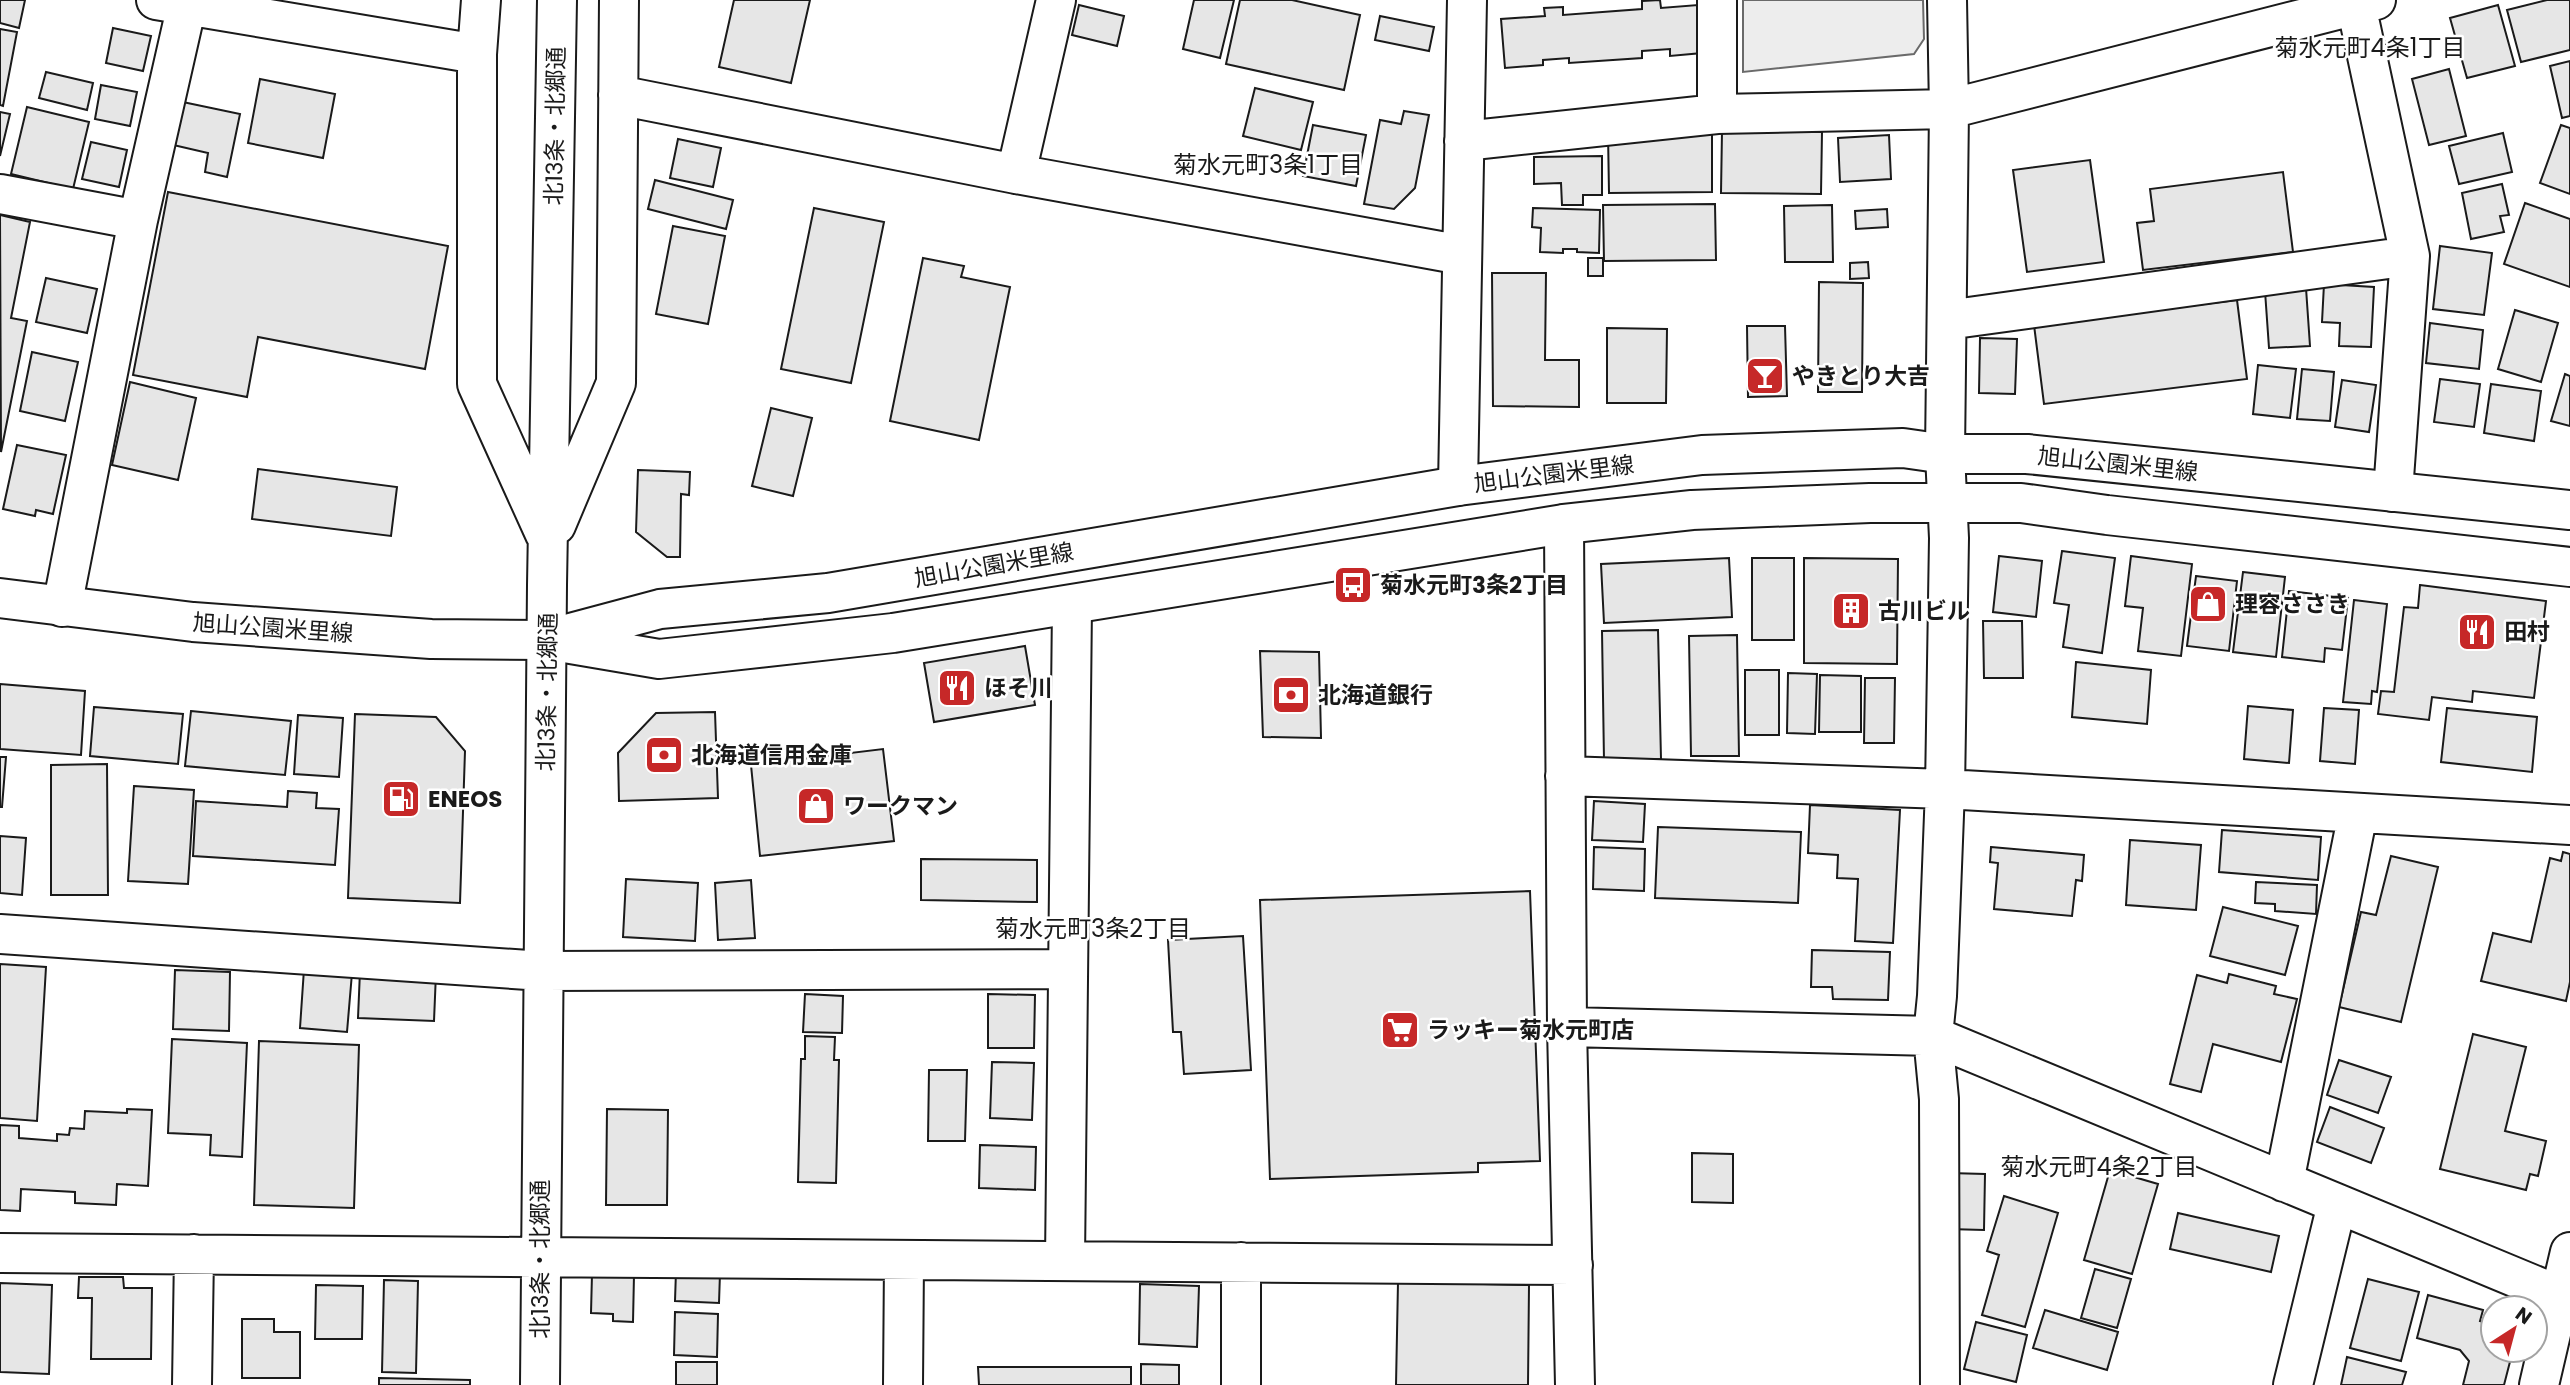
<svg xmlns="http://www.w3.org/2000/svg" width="2570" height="1385" font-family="Poppins,'Noto Sans JP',sans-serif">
  <rect width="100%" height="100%" fill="#fff"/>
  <path fill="#ededed" stroke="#6a6a6a" stroke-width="2" d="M1743 0H1923L1924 39 1914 54 1743 72Z"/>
  <path fill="#e6e6e6" stroke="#1a1a1a" stroke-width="2" d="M0 0H25L19 28 0 23Z
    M734 0H810L791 83 719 67Z
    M1194 0H1234L1220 58 1183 49Z
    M1240 0H1292L1360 15 1344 90 1226 64Z
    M1660 0 1661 8 1698 5 1702 53 1670 56V49L1642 51V58L1569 63V58L1543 60V65L1505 68 1501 19 1545 16 1544 8 1563 7V15L1642 9V1Z
    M2547 0H2570V50L2521 62 2507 10Z
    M1079 5 1124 16 1117 46 1072 35Z
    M2498 5 2515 66 2467 78 2450 18Z
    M1380 16 1434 27 1429 51 1375 40Z
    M113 28 151 36 143 71 106 63Z
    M0 29 17 32 3 106 0 105Z
    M2570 61V116L2562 118 2550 66Z
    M2449 69 2466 136 2429 145 2412 79Z
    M46 72 93 83 87 110 39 98Z
    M260 79 335 94 323 158 248 143Z
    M101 85 137 92 130 126 95 119Z
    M1255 88 1313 102 1301 150 1243 136Z
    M178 101 240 114 227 177 205 172 208 153 169 144Z
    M27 107 89 122 73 189 11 174Z
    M1404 111 1429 115 1415 188 1394 209 1364 204 1380 120 1401 124Z
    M0 112 10 114 0 156Z
    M1313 125 1366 135 1356 186 1303 176Z
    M2561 125 2570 128V194L2540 183Z
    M1722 131 1822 132 1821 194 1721 193Z
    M1608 133H1712V192L1609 193Z
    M2503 133 2512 172 2459 184 2449 146Z
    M1889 135 1891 179 1840 182 1838 138Z
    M678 139 721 148 713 187 670 178Z
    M91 142 127 150 119 187 82 179Z
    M1602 156V195H1583V205H1562L1561 183 1534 184V157Z
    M2090 160 2104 262 2027 272 2013 170Z
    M2283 172 2293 252 2143 270 2137 223 2154 221 2150 189Z
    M655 180 733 200 726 229 648 209Z
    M2502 184 2509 215 2500 216 2504 232 2471 239 2462 193Z
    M168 192 448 246 425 369 258 337 247 397 133 375Z
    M2525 203 2570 219V287L2504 264Z
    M1715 204 1716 260 1604 261 1603 205Z
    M1832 205 1833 262H1785L1784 206Z
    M814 208 884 222 851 383 781 369Z
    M1533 208 1600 210 1599 253 1577 252V249H1563V253L1540 252 1541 228 1532 227Z
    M1887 209 1888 227 1856 229 1855 211Z
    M0 215 30 222 11 318 27 321 1 452Z
    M673 226 725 236 708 324 656 314Z
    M2440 246 2492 253 2484 315 2433 309Z
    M923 258 964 266 961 277 1010 287 979 440 890 421Z
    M1588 258H1603V276H1588Z
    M1868 262 1869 278 1850 279V263Z
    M1492 273H1546L1545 360H1579V407L1493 406Z
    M46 278 97 289 87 333 36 322Z
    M1819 282 1863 283 1862 392H1818Z
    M2324 284 2374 287 2371 347 2339 346 2340 323 2322 322Z
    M2306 288 2310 346 2269 348 2265 291Z
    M2237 300 2247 379 2044 404 2034 325Z
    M2515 310 2558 323 2541 382 2498 369Z
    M2430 323 2483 330 2479 369 2426 363Z
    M1747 326H1785L1787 396 1748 397Z
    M1607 328 1667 329 1666 403H1607Z
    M1980 338 2017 339 2015 394 1979 393Z
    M32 352 78 362 65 421 20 411Z
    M2258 365 2296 369 2290 418 2253 414Z
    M2302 369 2334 372 2330 421 2297 419Z
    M2565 374 2570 376V426L2551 421Z
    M2440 379 2480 384 2474 427 2434 422Z
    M2342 380 2376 385 2369 432 2335 427Z
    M130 382 196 398 178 480 112 465Z
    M2491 384 2541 391 2534 441 2484 433Z
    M771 408 812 418 793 496 752 486Z
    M17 445 66 455 53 514 36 510 35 516 3 509Z
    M258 469 397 487 391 536 252 519Z
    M638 470 690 472 689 495 681 494 680 557H667L636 532Z
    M2062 551 2115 558 2102 653 2063 647 2069 605 2054 603Z
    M1999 556 2042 561 2036 617 1993 612Z
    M2131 556 2192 564 2181 656 2138 651 2143 608 2125 606Z
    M1729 558 1732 617 1604 623 1601 564Z
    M1752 558H1794V640H1752Z
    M1804 558 1898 559 1897 664 1804 663Z
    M2243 572 2285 577 2276 657 2233 652Z
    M2196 576 2237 581 2229 651 2187 646Z
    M2420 585 2546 601 2534 698 2473 691 2472 702 2432 697 2429 720 2378 714 2381 691 2394 692 2404 607 2418 608Z
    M2289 591 2348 598 2342 650 2325 648 2324 662 2282 657Z
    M2354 600 2387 604 2377 692 2372 691 2371 704 2343 702Z
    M1983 621H2022L2023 678H1984Z
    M1658 630 1661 759 1604 761 1602 631Z
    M1737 635 1739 756H1691L1689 636Z
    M1025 646 1035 705 934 722 924 663Z
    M1260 651 1319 652 1321 738 1263 737Z
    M2076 662 2151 670 2147 724 2072 717Z
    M1745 670H1779V735H1745Z
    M1788 673 1817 674 1815 734 1787 733Z
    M1820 675 1861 676V732H1819Z
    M1865 678H1895L1894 743H1864Z
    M0 684 85 691 81 755 0 749Z
    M2248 706 2293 710 2289 763 2244 759Z
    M94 707 183 714 178 764 90 756Z
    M2324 708 2359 710 2355 764 2320 761Z
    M2447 708 2537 717 2532 772 2441 762Z
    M191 711 291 721 285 775 185 766Z
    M715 712 718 798 619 801 618 753 656 713Z
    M355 714 436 717 465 751 460 903 348 898Z
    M298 715 343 718 339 777 294 774Z
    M883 749 894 841 760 856 751 765Z
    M0 757H6L2 807H0Z
    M107 764 108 895H51V765Z
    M134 786 194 790 188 884 128 881Z
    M288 791 317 793 316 808 339 809 335 865 193 856 196 801 287 807Z
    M1594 801 1645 804 1643 842 1592 840Z
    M1810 805 1900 810 1893 943 1855 941 1858 879 1837 878 1838 855 1808 853Z
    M1658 827 1801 832 1798 903 1655 898Z
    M2222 830 2321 837 2318 880 2219 872Z
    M0 836 26 838 22 895 0 893Z
    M2130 840 2201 845 2196 910 2126 905Z
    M1594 847 1645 849 1644 891 1593 889Z
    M1991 847 2084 855 2082 881 2076 880 2072 916 1994 909 1998 863 1990 862Z
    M2563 852 2570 854V982L2566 1001 2481 981 2493 933 2531 942 2550 858 2561 861Z
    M2391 856 2438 867 2401 1022 2339 1007 2361 912 2376 915Z
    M921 859 1037 860V902L921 900Z
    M626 879 698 883 695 941 623 937Z
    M751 880 755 938 718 940 715 883Z
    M2256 882 2317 885 2316 914 2275 911V904L2255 903Z
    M1530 891 1540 1161 1478 1163V1172L1270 1179 1260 900Z
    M2223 907 2298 926 2285 975 2210 956Z
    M1243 936 1251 1070 1184 1074 1181 1032H1173L1168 940Z
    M1812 950 1890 952 1888 1000 1833 999 1832 987H1811Z
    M0 964 46 967 37 1121 0 1118Z
    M304 969 352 973 347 1032 300 1028Z
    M175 970 230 972 229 1031 173 1029Z
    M360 971 436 973 434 1021 358 1018Z
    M2229 974 2276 986 2274 994 2297 999 2281 1062 2213 1044 2201 1092 2170 1084 2197 975 2227 983Z
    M805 994 843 996 842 1033 803 1032Z
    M988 994 1035 995 1034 1048H988Z
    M2473 1034 2526 1047 2505 1131 2546 1141 2538 1176 2530 1174 2526 1190 2440 1169Z
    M805 1036 835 1037 834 1060H839L836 1183 798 1182 801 1059H805Z
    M172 1039 247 1043 242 1157 210 1155 211 1135 168 1133Z
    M259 1041 359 1045 354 1208 254 1205Z
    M2339 1060 2391 1077 2378 1113 2327 1095Z
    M992 1062 1034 1063 1032 1120 990 1118Z
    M929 1070H967L965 1141H928Z
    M2330 1107 2384 1128 2371 1163 2317 1142Z
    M127 1109 152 1110 148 1186 117 1184 116 1205 75 1203V1192L21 1189 20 1211 0 1210V1125L19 1126V1138L57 1141V1134L69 1135 70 1128 84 1129 85 1111 127 1113Z
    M607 1109 668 1110 667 1205H606Z
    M980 1145 1036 1147 1035 1190 979 1188Z
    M1692 1153 1733 1154V1203L1692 1202Z
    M2110 1170 2158 1184 2132 1274 2084 1260Z
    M1949 1173 1985 1174 1984 1230 1948 1229Z
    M2004 1196 2058 1213 2025 1327 1982 1315 1999 1255 1987 1251Z
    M2178 1213 2279 1236 2271 1272 2170 1249Z
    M2095 1269 2131 1279 2117 1328 2081 1318Z
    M676 1271 720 1273 719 1303 675 1301Z
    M592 1274 634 1275 633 1322 613 1321V1314L591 1313Z
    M79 1277H123L124 1288H152L151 1359H91L92 1298H78Z
    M2368 1279 2419 1292 2401 1361 2350 1348Z
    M384 1280 418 1281 416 1373 382 1372Z
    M1398 1282 1529 1285 1528 1385H1396Z
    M0 1283 52 1285 49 1374 0 1372Z
    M1140 1284 1199 1286 1197 1347 1139 1344Z
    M316 1285 363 1286 362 1339H315Z
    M2428 1295 2483 1310 2480 1321 2493 1325V1350H2513L2504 1385H2463L2469 1361 2460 1350 2417 1338Z
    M2045 1310 2118 1332 2107 1370 2033 1348Z
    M675 1312 718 1314 717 1357 674 1355Z
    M242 1319H274V1332H300V1378H242Z
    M1976 1322 2027 1335 2016 1382 1964 1369Z
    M2347 1357 2406 1372 2402 1385H2341Z
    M676 1362H717V1385H676Z
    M1141 1364 1179 1365V1385H1141Z
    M978 1367H1131V1385H979Z
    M379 1378 470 1380V1385H379Z"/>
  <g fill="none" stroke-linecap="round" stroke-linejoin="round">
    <defs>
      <path id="minor" d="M156 0 477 54
        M481 0 477 54V384L545 534
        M2355 0 2410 256 2393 492
        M618 95 1016 174 1462 255
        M1717 114V0
        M1464 141 1717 114 1949 109 2376 0
        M1016 174 1056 0
        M0 194 138 220
        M1947 320 2410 256
        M1458 486 1467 0
        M1564 524 1567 1027 1575 1385
        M556 525 616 383 619 0
        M62 607 138 220 188 0
        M1565 776 1945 789 2570 825
        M0 934 543 971 1068 969
        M1567 1027 1933 1036 2570 1300
        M2284 1182 2358 813
        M0 1253 1573 1265
        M1065 1261 1072 605
        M192 1385 194 1254
        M540 1385 547 585 557 0
        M903 1385 904 1260
        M1241 1385V1262
        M1940 1385 1939 1099 1933 1036 1937 996 1945 789 1949 538 1945 454 1949 109 1947 0
        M2293 1385 2337 1204
        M2539 1385 2570 1252"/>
      <path id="major" d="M0 598 193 622 431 639 547 640 659 659 893 633 1564 524 1692 510 1870 503H2021L2107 515 2570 567
        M559 636 660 609 828 593 1458 486 1702 455 1903 448 1945 454H2027L2570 510"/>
    </defs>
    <use href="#minor" stroke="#1a1a1a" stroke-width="42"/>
    <use href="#major" stroke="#1a1a1a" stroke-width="42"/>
    <use href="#minor" stroke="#fff" stroke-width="38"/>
    <use href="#major" stroke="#fff" stroke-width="38"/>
  </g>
  <defs>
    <symbol id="bar-square" viewBox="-11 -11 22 22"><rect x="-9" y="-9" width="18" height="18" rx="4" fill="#c62828" stroke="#fff"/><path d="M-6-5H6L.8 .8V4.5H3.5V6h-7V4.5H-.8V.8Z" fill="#fff"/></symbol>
    <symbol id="bus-square" viewBox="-11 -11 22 22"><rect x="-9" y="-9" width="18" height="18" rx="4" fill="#c62828" stroke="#fff"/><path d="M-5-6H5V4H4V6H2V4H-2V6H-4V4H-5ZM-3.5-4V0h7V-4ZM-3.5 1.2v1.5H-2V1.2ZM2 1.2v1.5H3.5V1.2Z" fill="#fff"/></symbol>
    <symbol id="shop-square" viewBox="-11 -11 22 22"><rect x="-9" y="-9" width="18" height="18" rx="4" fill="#c62828" stroke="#fff"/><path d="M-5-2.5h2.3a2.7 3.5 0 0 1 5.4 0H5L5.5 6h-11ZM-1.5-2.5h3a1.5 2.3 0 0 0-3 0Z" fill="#fff"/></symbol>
    <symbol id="building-square" viewBox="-11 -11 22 22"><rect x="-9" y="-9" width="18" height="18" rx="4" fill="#c62828" stroke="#fff"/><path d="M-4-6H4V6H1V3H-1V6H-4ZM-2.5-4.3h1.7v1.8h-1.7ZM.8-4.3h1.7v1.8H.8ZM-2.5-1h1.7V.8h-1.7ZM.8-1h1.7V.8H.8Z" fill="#fff"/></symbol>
    <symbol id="restaurant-square" viewBox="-11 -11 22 22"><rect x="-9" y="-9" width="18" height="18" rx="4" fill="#c62828" stroke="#fff"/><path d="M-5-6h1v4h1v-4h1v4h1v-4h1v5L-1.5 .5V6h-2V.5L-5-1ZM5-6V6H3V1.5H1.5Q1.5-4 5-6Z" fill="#fff"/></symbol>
    <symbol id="bank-square" viewBox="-11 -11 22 22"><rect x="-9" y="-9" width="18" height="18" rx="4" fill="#c62828" stroke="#fff"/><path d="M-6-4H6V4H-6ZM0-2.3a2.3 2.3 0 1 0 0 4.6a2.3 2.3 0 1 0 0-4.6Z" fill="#fff"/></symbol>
    <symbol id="fuel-square" viewBox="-11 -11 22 22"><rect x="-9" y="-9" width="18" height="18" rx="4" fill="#c62828" stroke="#fff"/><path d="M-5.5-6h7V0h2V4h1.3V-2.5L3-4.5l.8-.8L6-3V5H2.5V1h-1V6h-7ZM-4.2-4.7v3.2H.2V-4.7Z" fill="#fff"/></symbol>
    <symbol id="supermarket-square" viewBox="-11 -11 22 22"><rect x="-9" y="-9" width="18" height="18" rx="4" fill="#c62828" stroke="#fff"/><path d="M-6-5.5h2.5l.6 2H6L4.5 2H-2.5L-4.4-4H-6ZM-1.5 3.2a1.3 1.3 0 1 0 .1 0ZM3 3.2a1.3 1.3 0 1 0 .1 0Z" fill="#fff"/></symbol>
  </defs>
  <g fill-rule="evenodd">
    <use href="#bar-square" x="1743" y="354" width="44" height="44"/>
    <use href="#bus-square" x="1331" y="563" width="44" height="44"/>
    <use href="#shop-square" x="2186" y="582" width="44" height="44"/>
    <use href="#building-square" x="1829" y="589" width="44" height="44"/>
    <use href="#restaurant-square" x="2455" y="610" width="44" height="44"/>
    <use href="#restaurant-square" x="935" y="666" width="44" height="44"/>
    <use href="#bank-square" x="1269" y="673" width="44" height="44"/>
    <use href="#bank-square" x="642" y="733" width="44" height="44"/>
    <use href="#fuel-square" x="379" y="777" width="44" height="44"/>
    <use href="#shop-square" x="794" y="784" width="44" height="44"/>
    <use href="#supermarket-square" x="1378" y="1008" width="44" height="44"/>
  </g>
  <g text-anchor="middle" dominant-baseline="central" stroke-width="5" stroke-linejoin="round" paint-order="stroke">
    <g font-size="23" fill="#1a1a1a" stroke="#fff">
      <text transform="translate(555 126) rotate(-89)">北13条・北郷通</text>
      <text transform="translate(2118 464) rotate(6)">旭山公園米里線</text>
      <text transform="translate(1554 474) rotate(-7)">旭山公園米里線</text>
      <text transform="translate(994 565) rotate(-10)">旭山公園米里線</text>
      <text transform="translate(273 628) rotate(4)">旭山公園米里線</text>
      <text transform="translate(547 692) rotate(-89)">北13条・北郷通</text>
      <text transform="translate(540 1259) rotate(-90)">北13条・北郷通</text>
    </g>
    <g font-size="23" font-weight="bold" fill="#1a1a1a" stroke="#fff" text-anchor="start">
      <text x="1792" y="376">やきとり大吉</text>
      <text x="1380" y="585">菊水元町3条2丁目</text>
      <text x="2235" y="604">理容ささき</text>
      <text x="1878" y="611">古川ビル</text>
      <text x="2504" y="632">田村</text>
      <text x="984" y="688">ほそ川</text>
      <text x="1318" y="695">北海道銀行</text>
      <text x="691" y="755">北海道信用金庫</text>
      <text x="428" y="799">ENEOS</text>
      <text x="843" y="806">ワークマン</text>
      <text x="1427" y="1030">ラッキー菊水元町店</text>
    </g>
    <g font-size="24" fill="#1a1a1a" stroke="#fff">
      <text x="2370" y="47">菊水元町4条1丁目</text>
      <text x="1268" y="164">菊水元町3条1丁目</text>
      <text x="1093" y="928">菊水元町3条2丁目</text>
      <text x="2099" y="1166">菊水元町4条2丁目</text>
    </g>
  </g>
  <g transform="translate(2514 1329) rotate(36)"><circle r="33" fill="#ffffff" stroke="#a3a3a3" stroke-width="2"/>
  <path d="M0-5L12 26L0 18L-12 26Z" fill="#c62828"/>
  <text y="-10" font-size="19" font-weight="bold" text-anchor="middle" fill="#1a1a1a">N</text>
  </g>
</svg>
